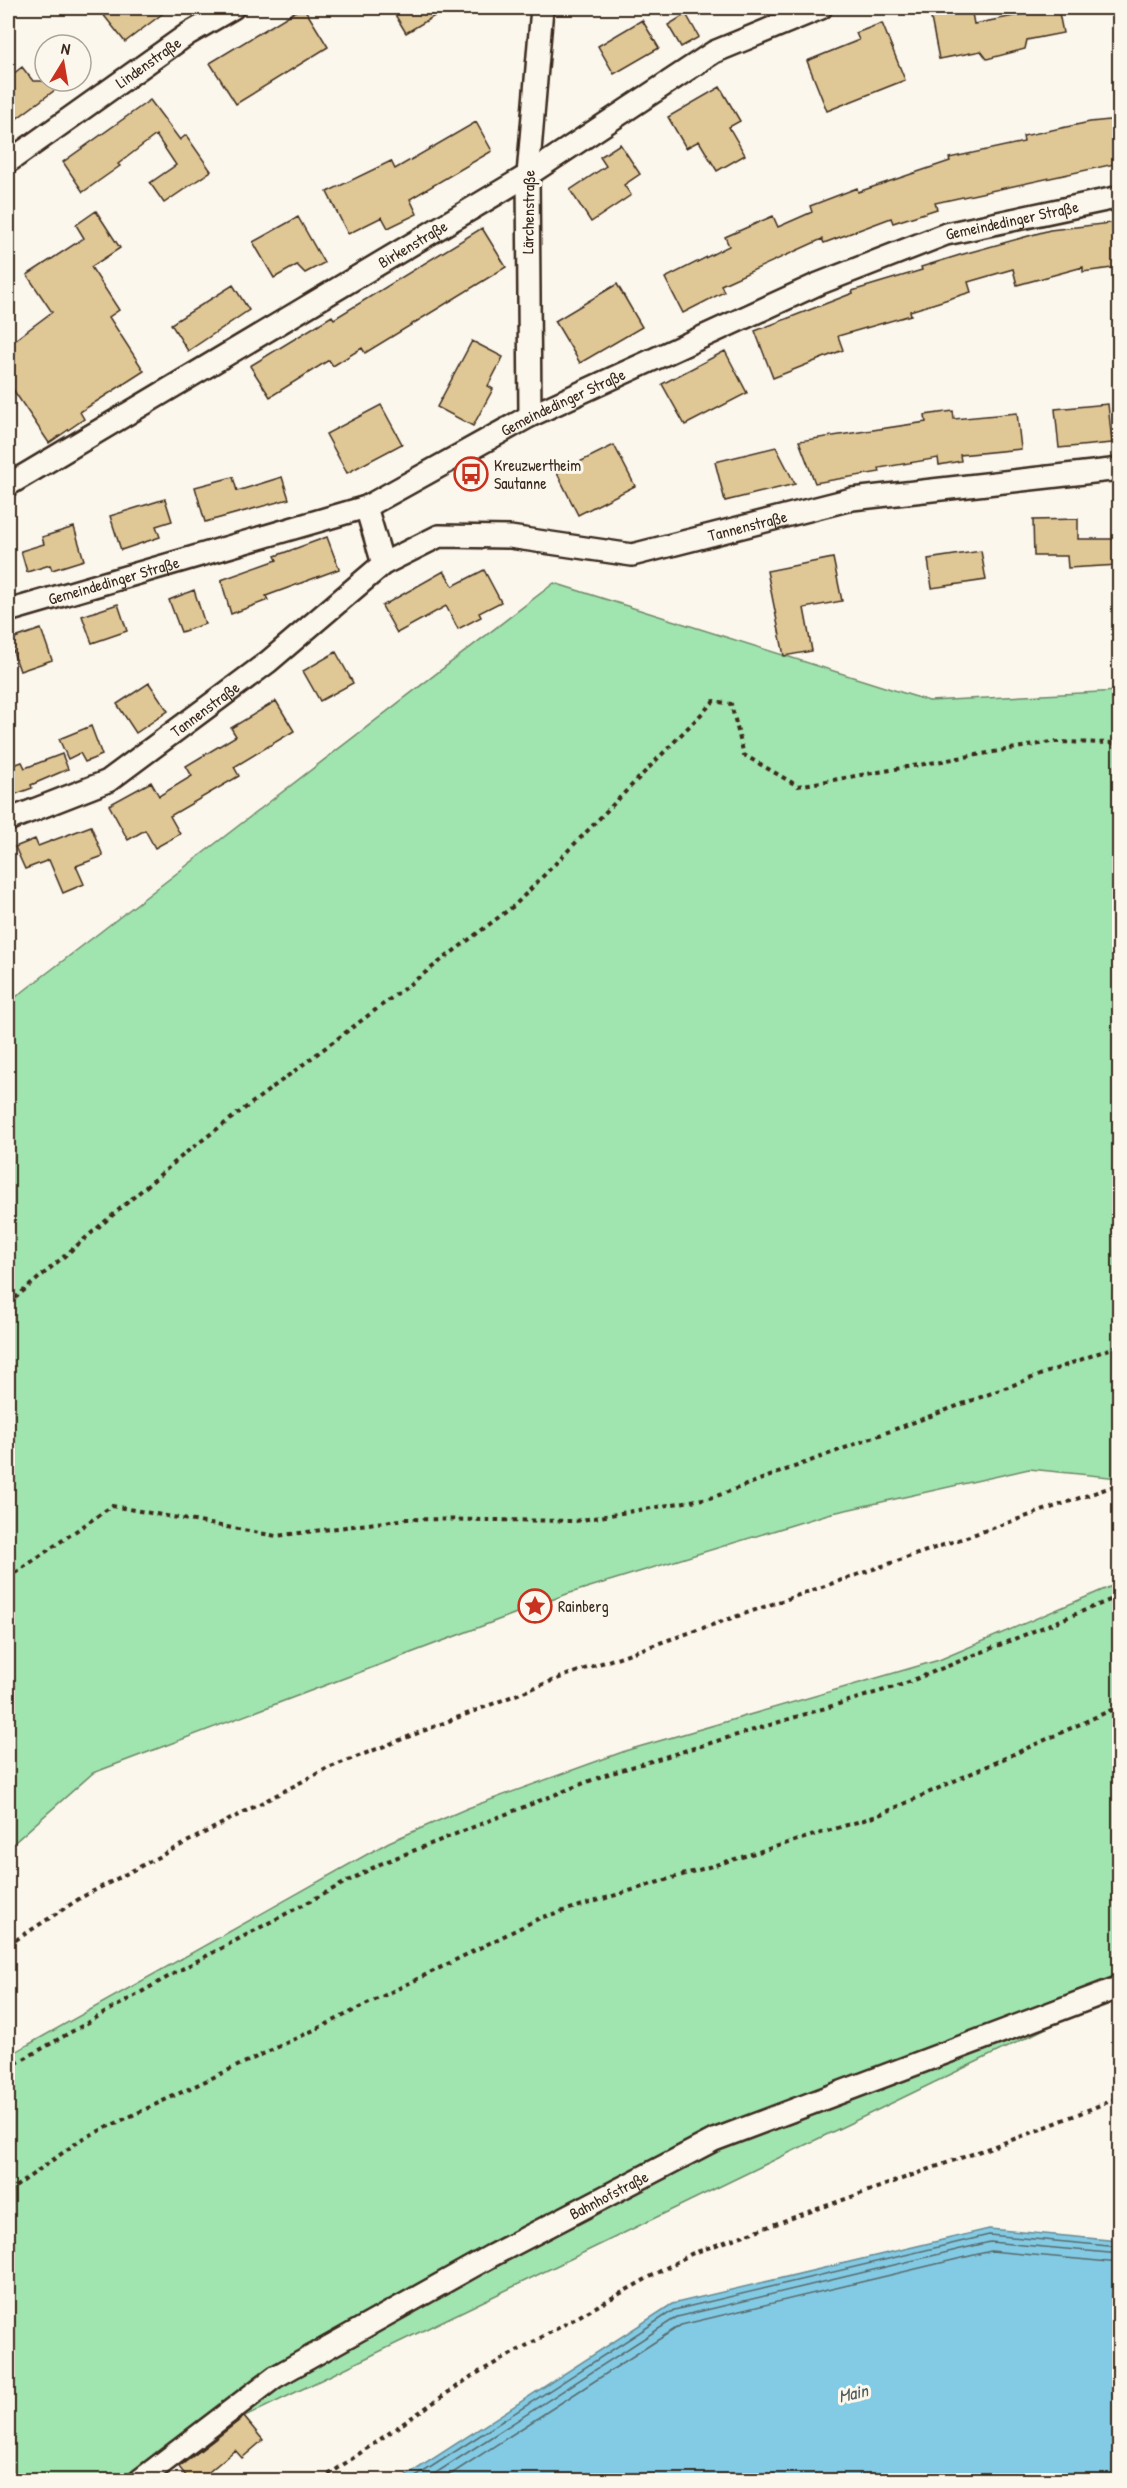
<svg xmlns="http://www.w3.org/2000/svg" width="1127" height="2488" font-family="'Patrick Hand',sans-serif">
  <rect width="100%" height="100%" fill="#fbf7ec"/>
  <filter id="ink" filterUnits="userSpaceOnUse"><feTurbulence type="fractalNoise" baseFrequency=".0167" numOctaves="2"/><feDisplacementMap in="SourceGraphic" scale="12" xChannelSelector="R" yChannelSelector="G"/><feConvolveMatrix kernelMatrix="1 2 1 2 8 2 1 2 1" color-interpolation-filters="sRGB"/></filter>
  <g filter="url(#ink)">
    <path fill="#a0e4af" stroke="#6e8766" stroke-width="1.5" d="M554 583 929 701 1119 691V1478L1029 1469 828 1514 567 1594 93 1773 8 1848V1003Z
      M1119 1583V1994L1100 2002 115 2480H8V2056L389 1842 468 1808 628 1750 939 1660Z"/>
    <path fill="#83cbe4" stroke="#668b95" stroke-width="1.5" d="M989 2229 1119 2241V2480H400L672 2304Z"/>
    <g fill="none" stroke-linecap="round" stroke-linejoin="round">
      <path stroke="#586a6d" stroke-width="1.5" d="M411 2480 674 2310 989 2235 1120 2247
        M425 2480 677 2317 990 2242 1120 2254
        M442 2480 681 2325 991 2251 1120 2263"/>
    </g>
    <path fill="#e0c796" stroke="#3b2a1e" stroke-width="1.5" d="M98 8H170L125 42Z
      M301 8H304L328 47 236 104 210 63Z
      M391 8H448L406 33Z
      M929 8H971L974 24 1024 14 1023 8H1058L1063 33 1027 40 1025 49 987 59 981 51 939 59Z
      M686 14 699 37 681 47 668 25Z
      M642 20 659 48 614 74 598 46Z
      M882 23 905 80 827 111 807 61 859 40 856 33Z
      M22 67 33 81H67L8 125V78Z
      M720 87 740 121 729 127 745 155 717 171 699 141 686 148 668 117Z
      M150 100 180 140 186 135 211 171 164 203 150 183 176 165 156 135 118 164 120 166 83 192 63 162Z
      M1119 119V163L935 203 937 209 893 223 891 218 824 243 822 239 721 285 724 292 683 313 665 278 729 246 725 237 773 216 778 227 812 212 810 206 857 188 858 192 950 161 949 158 1024 142 1023 136 1090 122Z
      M476 122 492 151 410 199 417 214 388 228 382 217 348 234 327 192 391 161 395 169Z
      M620 144 640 174 624 185 631 195 591 222 570 190 606 166 600 157Z
      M96 211 120 248 91 267 119 310 109 317 144 371 80 412 84 419 49 443 8 382V345L52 312 27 275 84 238 76 225Z
      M298 217 324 263 305 273 297 265 274 278 253 242Z
      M1119 222V267L1083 272V267L1017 285 1013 269 968 282 971 292 910 311 911 315 838 336 843 350 773 378 755 331 853 293 852 291 922 270 921 267 960 255 1050 230Z
      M482 228 506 267 365 353 362 348 333 366 329 360 270 397 250 366 332 316 334 319Z
      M617 284 642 327 580 363 555 321Z
      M233 285 249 310 188 351 171 324Z
      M472 341 503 357 488 386 493 389 473 426 437 407Z
      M725 351 747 393 685 425 662 384Z
      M1108 404 1112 443 1059 448 1055 409Z
      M381 405 402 444 347 473 326 434Z
      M953 411 954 419 1017 413 1021 449 960 455 961 461 939 465 938 458 879 468 880 472 815 483 799 441 926 422 925 415Z
      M614 445 635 486 578 515 557 473Z
      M776 447 795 484 725 501 715 462Z
      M233 477 237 491 282 477 289 499 205 522 195 487Z
      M165 499 172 521 156 526 160 537 121 550 110 516Z
      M1078 519V539H1119V565L1068 568 1067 556H1034L1033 520Z
      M74 527 84 560 52 570 50 565 27 572 21 551 44 544 42 537Z
      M327 537 339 569 266 596 268 600 231 614 221 580 277 560 275 556Z
      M981 551 986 580 932 588 928 559Z
      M833 558 842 601 804 608 812 651 784 656 767 571Z
      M484 570 501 602 479 613 481 617 458 629 446 606 397 633 382 606 444 571 453 586Z
      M194 590 205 624 181 632 169 600Z
      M118 604 127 631 92 643 82 616Z
      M41 629 52 660 20 671 9 640Z
      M336 652 353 683 320 701 303 671Z
      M149 683 168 711 136 733 117 704Z
      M276 701 294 731 234 767 239 776 170 816 180 834 155 848 145 830 128 840 109 805 151 782 159 796 192 776 186 766 236 736 231 728Z
      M91 726 102 755 85 762 80 753 68 759 59 739Z
      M62 754 68 769 31 785 32 788 8 797V767L22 762 25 768Z
      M91 826 103 856 76 866 84 884 63 893 49 860 25 869 15 847 35 839 38 846Z
      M244 2417 263 2440 242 2458 235 2450 198 2481H190L179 2467Z"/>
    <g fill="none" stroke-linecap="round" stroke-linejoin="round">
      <defs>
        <g id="street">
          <path id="s1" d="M8 162 188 34 233 8"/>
          <path d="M530 416 528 175 542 8"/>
          <path id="s2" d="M8 485 528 175 714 52 821 8"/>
          <path d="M366 507 383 564"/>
          <path id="s3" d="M8 611 366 507 530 416 818 284 946 234 1120 197"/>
          <path id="s4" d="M8 820 108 781 268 662 383 564 439 536 510 537 632 555 852 499 1120 469"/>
          <path id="s5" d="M140 2480 275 2377 491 2256 714 2140 1120 1987"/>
        </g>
      </defs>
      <use href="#street" stroke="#3b2a1e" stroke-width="26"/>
      <path stroke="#3b2a1e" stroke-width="4" stroke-dasharray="4.5 4.5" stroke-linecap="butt" d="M8 1304 188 1151 515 905 714 701 731 704 744 755 798 786 1051 742 1120 743
        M8 1578 112 1506 276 1536 407 1519 576 1521 714 1497 1120 1345
        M8 1945 82 1897 328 1768 567 1675 1120 1484
        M8 2068 180 1970 380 1864 602 1776 901 1685 1120 1596
        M8 2192 82 2139 331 2022 540 1918 877 1816 1120 1706
        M321 2480 472 2376 691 2254 1031 2133 1120 2097"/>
      <use href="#street" stroke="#fbf7ec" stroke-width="21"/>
    </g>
  </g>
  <defs>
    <symbol id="bus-ring" viewBox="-11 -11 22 22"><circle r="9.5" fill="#fbf7ec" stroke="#c8321e" stroke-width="1.5"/><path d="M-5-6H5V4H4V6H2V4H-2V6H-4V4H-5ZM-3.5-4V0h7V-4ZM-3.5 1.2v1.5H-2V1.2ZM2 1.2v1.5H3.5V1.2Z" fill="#c8321e"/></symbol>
    <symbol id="sight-ring" viewBox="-11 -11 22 22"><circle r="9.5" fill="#fbf7ec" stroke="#c8321e" stroke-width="1.5"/><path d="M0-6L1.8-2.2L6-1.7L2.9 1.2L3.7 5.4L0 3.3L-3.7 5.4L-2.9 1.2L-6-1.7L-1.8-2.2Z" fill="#c8321e"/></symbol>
  </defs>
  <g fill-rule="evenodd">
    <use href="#bus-ring" x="452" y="455" width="38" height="38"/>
    <use href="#sight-ring" x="516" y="1587" width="38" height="38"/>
  </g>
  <g text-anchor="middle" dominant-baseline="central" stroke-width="6" stroke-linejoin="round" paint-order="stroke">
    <g font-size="16" fill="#3b2a1e" stroke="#fbf7ec">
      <text stroke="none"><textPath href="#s1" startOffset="172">Lindenstraße</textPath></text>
      <text transform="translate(528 212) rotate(-89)">Lärchenstraße</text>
      <text stroke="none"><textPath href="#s3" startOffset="1082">Gemeindedinger Straße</textPath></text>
      <text stroke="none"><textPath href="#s2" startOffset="471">Birkenstraße</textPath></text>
      <text stroke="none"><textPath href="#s3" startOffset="596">Gemeindedinger Straße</textPath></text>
      <text stroke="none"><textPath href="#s4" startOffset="834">Tannenstraße</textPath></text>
      <text stroke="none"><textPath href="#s3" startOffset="110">Gemeindedinger Straße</textPath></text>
      <text stroke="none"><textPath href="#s4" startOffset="228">Tannenstraße</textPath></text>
      <text stroke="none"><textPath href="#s5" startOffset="550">Bahnhofstraße</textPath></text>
    </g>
    <g font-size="16" fill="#3b2a1e" stroke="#fbf7ec" text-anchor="start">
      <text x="494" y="465">Kreuzwertheim<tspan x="494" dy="18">Sautanne</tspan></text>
      <text x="558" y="1606">Rainberg</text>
    </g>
    <g font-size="18" font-style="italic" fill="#515a59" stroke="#fbf7ec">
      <text transform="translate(853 2393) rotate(-13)">Main</text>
    </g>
  </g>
  <rect width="1127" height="2488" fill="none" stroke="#fbf7ec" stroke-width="30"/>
  <rect x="15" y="15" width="1097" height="2458" fill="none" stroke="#3b2a1e" stroke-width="2" filter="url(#ink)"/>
  <g transform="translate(63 63) rotate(11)"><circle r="28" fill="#fbf7ec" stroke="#aea59a" stroke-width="1.5"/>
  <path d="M0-4.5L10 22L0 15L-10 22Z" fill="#c8321e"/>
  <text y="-9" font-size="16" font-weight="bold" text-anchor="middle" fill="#3b2a1e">N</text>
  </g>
</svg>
